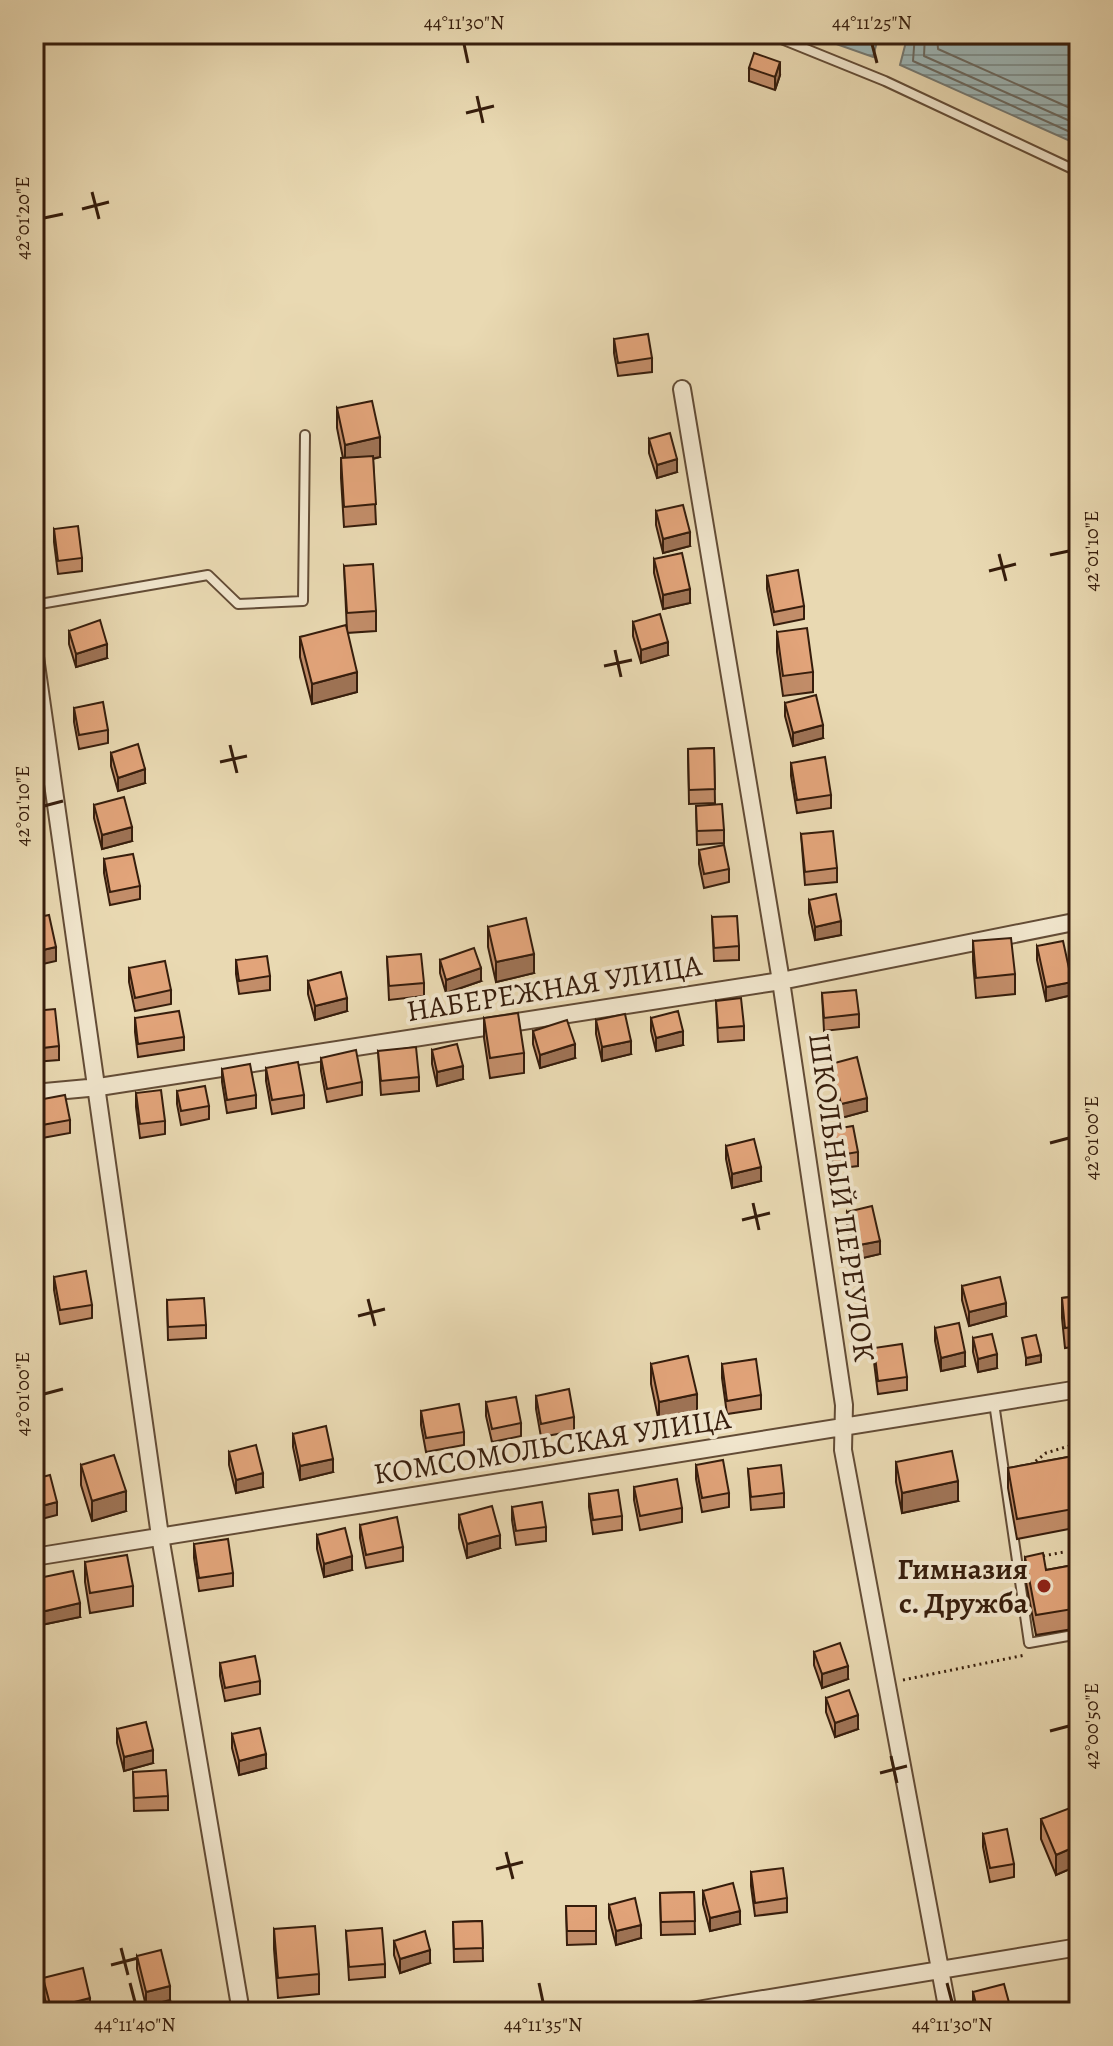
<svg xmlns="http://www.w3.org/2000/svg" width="1113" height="2046" font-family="Alegreya,serif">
  <defs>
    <pattern id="water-rules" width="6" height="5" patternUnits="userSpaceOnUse" patternTransform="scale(2)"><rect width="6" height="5" fill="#9db7b8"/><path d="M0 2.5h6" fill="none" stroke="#819494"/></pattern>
  </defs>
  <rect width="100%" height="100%" fill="#e9d9b2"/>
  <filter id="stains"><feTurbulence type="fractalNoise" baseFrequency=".0025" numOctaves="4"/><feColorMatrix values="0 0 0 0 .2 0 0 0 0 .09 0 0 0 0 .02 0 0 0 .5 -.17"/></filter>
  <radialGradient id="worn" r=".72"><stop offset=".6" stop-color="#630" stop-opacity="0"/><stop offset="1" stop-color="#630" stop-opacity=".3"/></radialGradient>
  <path fill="url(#water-rules)" stroke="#747973" stroke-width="2" d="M808 34H879L873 57Z
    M908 34H1079V145L900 65Z"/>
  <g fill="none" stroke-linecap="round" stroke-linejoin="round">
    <path stroke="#6a6a62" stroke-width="2" d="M915 34 913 61 1079 136
      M925 34 924 56 1079 125
      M937 34 938 49 1079 112"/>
    <defs>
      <path id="service" d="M769 34 885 81 1079 172
        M34 605 208 575 238 604 303 601 305 435
        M994 1403 1029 1643 1079 1634"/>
      <path id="minor" d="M682 389 781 981 844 1405 843 1450 948 2012
        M34 650 160 1536 241 2012
        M34 1093 99 1087 781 981 1079 921
        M34 1557 1079 1389
        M685 2012 1079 1947"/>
    </defs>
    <use href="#service" stroke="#634c36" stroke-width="12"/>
    <use href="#minor" stroke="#634c36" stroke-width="20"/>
    <path stroke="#361d0c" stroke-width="3" stroke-dasharray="2 4" stroke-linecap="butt" d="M1031 1465 1046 1453 1079 1443
      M1043 1556 1064 1552
      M903 1680 1025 1655"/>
    <use href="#service" stroke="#f1e6cd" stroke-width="8"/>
    <use href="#minor" stroke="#f1e6cd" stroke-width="16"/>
  </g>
  <path fill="#c28d69" stroke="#361d0c" stroke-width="2" d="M749 68 780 75 775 90 749 81Z
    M614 339 652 358V372L618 376 614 353Z
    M337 408 380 457 373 459 376 524 344 527 341 478V458H343L337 428Z
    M649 439 677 472 657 478 649 453Z
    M656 511 690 546 663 553 656 525Z
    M54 529 82 558V571L58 574 54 542Z
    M654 559 690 603 663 609 654 573Z
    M344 566 376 611V631L347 633 357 692 312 704 300 657V637L347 631Z
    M767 576 804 606V619L774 625 767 589Z
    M633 622 668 655 641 663 633 636Z
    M69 631 107 658 76 667 69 644Z
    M777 632 813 672V692L783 696 777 652Z
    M785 703 823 738 793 746 785 716Z
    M74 708 108 730V743L79 749 74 722Z
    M714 748 715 803 689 804 688 749Z
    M111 753 145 783 118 791 111 766Z
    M791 763 831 795V808L797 813 791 776Z
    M94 805 132 841 102 849 94 818Z
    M696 806 724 830V843L697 845Z
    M801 834 837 868V882L805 885Z
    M699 850 729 869V882L704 888 699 864Z
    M104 859 140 886V899L110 905 104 873Z
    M34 864 42 900V913L34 914Z
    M809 900 841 935 815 940 809 913Z
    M712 917 739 946V960L714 961Z
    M488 927 534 973 496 982 488 947Z
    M973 941 1015 974V994L976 998 973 961Z
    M1037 946 1072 995 1046 1001 1037 960Z
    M387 957 424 983V996L389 1000Z
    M236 960 270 976V990L239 994 236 974Z
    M440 960 481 981 446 993 440 973Z
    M129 968 171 990V1004L135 1011 129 982Z
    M308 981 347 1011 315 1020 308 994Z
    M822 993 859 1014V1027L824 1031Z
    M716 1001 744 1026V1040L718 1042Z
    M34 1011 59 1046V1060L34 1062Z
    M135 1018 184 1037V1050L138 1057 135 1032Z
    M484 1018 524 1053V1073L490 1078 484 1038Z
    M651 1018 683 1045 656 1051 651 1031Z
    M596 1020 631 1054 602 1061 596 1034Z
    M533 1031 575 1058 540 1068 533 1044Z
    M432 1050 463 1079 437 1086 432 1064Z
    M378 1051 419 1077V1091L381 1095Z
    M321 1058 362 1082V1095L327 1102 321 1071Z
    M831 1064 867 1111 841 1118 831 1077Z
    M266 1068 304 1095V1108L272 1114 266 1081Z
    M222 1069 256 1095V1108L227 1113 222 1082Z
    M177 1091 209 1106V1119L181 1125 177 1104Z
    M136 1093 165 1121V1134L140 1138 136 1107Z
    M38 1100 70 1120V1133L42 1138 38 1114Z
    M829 1130 858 1152V1166L834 1169 829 1143Z
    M726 1146 761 1181 732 1188 726 1159Z
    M847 1212 880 1254 854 1260 847 1225Z
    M54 1277 92 1305V1318L60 1324 54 1290Z
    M962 1286 1006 1316 969 1326 962 1300Z
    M1079 1296V1346L1065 1348 1062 1318V1298Z
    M167 1300 206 1325V1338L168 1340Z
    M935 1328 965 1366 941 1371 935 1341Z
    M973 1338 997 1368 978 1372 973 1352Z
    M874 1348 907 1377V1390L878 1394 874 1362Z
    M651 1364 697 1414 659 1422 651 1384Z
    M722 1364 761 1395V1409L727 1414 722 1378Z
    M536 1396 574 1417V1431L541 1437 536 1409Z
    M486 1402 521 1423V1436L492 1442 486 1416Z
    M421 1411 464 1432V1445L426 1452 421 1425Z
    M293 1434 333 1472 300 1480 293 1447Z
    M229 1452 263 1487 236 1493 229 1465Z
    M1079 1455V1628L1036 1635 1025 1577V1557L1046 1570 1079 1564 1074 1540V1528L1017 1539 1008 1488V1468Z
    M896 1462 958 1501 902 1513 896 1482Z
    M81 1465 126 1511 92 1521 81 1485Z
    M696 1465 729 1493V1507L702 1512 696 1479Z
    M748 1469 784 1493V1507L751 1510Z
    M634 1487 682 1508V1522L640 1530 634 1500Z
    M589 1494 622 1516V1530L593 1534 589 1507Z
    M512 1507 546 1527V1541L516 1545 512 1520Z
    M459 1515 500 1548 467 1558 459 1528Z
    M360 1525 403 1547V1561L366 1568 360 1538Z
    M317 1535 352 1570 324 1577 317 1549Z
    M194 1544 233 1573V1586L199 1591 194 1558Z
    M85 1562 133 1586V1606L90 1613 85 1582Z
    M34 1579 80 1617 41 1625 34 1593Z
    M814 1652 848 1679 822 1688 814 1665Z
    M220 1663 260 1681V1694L225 1701 220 1676Z
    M826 1698 858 1729 835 1737 826 1712Z
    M117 1729 153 1763 124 1771 117 1743Z
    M232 1734 266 1768 239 1775 232 1748Z
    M133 1772 168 1796V1810L134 1811Z
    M1079 1808V1865L1056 1875 1041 1839V1819Z
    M983 1834 1014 1864V1877L990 1882 983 1847Z
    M751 1872 787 1898V1912L755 1916 751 1886Z
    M703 1891 740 1924 710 1931 703 1904Z
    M694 1892 695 1934 661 1935 660 1893Z
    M609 1905 641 1938 616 1945 609 1918Z
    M566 1906H596V1944L567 1945Z
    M482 1921 483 1961 454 1962 453 1922Z
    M274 1929 319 1974V1994L278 1998 274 1949Z
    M346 1931 385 1964V1977L349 1980Z
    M394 1941 430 1963 400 1973 394 1955Z
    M137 1956 170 2000 146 2006 137 1969Z
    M43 1978 90 2012H48L43 1991Z
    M973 1992 1011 2012H975L973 2005Z"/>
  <path fill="#9e7355" stroke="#361d0c" stroke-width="2" d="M780 62V75L775 90V77Z
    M380 437V457L345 465V445Z
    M677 459V472L657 478V465Z
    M690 532V546L663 553V539Z
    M690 589V603L663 609V595Z
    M668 642V655L641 663V650Z
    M107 644V658L76 667V654Z
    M357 672V692L312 704V684Z
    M823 725V738L793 746V733Z
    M145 769V783L118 791V778Z
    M132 827V841L102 849V835Z
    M841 921V935L815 940V927Z
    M56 947V961L34 966V952Z
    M534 954V973L496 982V962Z
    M481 968V981L446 993V980Z
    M1072 982V995L1046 1001V987Z
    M347 998V1011L315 1020V1006Z
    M683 1031V1045L656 1051V1038Z
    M631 1041V1054L602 1061V1047Z
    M575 1044V1058L540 1068V1055Z
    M463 1066V1079L437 1086V1072Z
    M867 1098V1111L841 1118V1104Z
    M761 1167V1181L732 1188V1174Z
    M880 1241V1254L854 1260V1246Z
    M1006 1303V1316L969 1326V1312Z
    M965 1352V1366L941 1371V1358Z
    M997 1354V1368L978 1372V1359Z
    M1041 1355V1362L1026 1365V1358Z
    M697 1394V1414L659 1422V1402Z
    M333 1459V1472L300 1480V1466Z
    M263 1473V1487L236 1493V1480Z
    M958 1481V1501L902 1513V1493Z
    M126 1491V1511L92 1521V1501Z
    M57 1502V1515L34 1521V1508Z
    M500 1535V1548L467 1558V1544Z
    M352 1556V1570L324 1577V1564Z
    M80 1603V1617L41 1625V1612Z
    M848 1666V1679L822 1688V1674Z
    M858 1715V1729L835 1737V1723Z
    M153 1750V1763L124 1771V1757Z
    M266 1754V1768L239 1775V1761Z
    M1079 1845V1865L1056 1875V1855Z
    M740 1911V1924L710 1931V1918Z
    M641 1925V1938L616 1945V1931Z
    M430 1950V1963L400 1973V1959Z
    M170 1986V2000L146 2006V1992Z
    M90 1998V2012H51V2008Z"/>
  <path fill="#e2a47a" stroke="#361d0c" stroke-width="2" d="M754 53 780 62 775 77 749 68Z
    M648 334 652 358 618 363 614 339Z
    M372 401 380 437 345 445 337 408Z
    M670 433 677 459 657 465 649 439Z
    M373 456 376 504 344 507 341 458Z
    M683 505 690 532 663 539 656 511Z
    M78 526 82 558 58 561 54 529Z
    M682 553 690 589 663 595 654 559Z
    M373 564 376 611 347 613 344 566Z
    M798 570 804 606 774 612 767 576Z
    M660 614 668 642 641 650 633 622Z
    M100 620 107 644 76 654 69 631Z
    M346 625 357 672 312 684 300 637Z
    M807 628 813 672 783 676 777 632Z
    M816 695 823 725 793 733 785 703Z
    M103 702 108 730 79 735 74 708Z
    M138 744 145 769 118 778 111 753Z
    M714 748 715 789 689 790 688 749Z
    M825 757 831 795 797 800 791 763Z
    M124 797 132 827 102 835 94 805Z
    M722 804 724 830 697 831 696 806Z
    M833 831 837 868 805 872 801 834Z
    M724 845 729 869 704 874 699 850Z
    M133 854 140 886 110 892 104 859Z
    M34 864H37L42 900 34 901Z
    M836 894 841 921 815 927 809 900Z
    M49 915 56 947 34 952V918Z
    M737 916 739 946 714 948 712 917Z
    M526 918 534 954 496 962 488 927Z
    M1011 938 1015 974 976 978 973 941Z
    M1063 941 1072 982 1046 987 1037 946Z
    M474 948 481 968 446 980 440 960Z
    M421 954 424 983 389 986 387 957Z
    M267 956 270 976 239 981 236 960Z
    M165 961 171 990 135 998 129 968Z
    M341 972 347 998 315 1006 308 981Z
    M856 990 859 1014 824 1018 822 993Z
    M741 998 744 1026 718 1028 716 1001Z
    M55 1009 59 1046 34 1049V1011Z
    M179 1011 184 1037 138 1044 135 1018Z
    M678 1011 683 1031 656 1038 651 1018Z
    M518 1013 524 1053 490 1058 484 1018Z
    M625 1014 631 1041 602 1047 596 1020Z
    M567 1020 575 1044 540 1055 533 1031Z
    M457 1044 463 1066 437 1072 432 1050Z
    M416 1047 419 1077 381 1081 378 1051Z
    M356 1050 362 1082 327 1089 321 1058Z
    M857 1057 867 1098 841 1104 831 1064Z
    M298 1062 304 1095 272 1100 266 1068Z
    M250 1064 256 1095 227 1100 222 1069Z
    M205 1086 209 1106 181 1111 177 1091Z
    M161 1090 165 1121 140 1124 136 1093Z
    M65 1095 70 1120 42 1125 38 1100Z
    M853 1126 858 1152 834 1156 829 1130Z
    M754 1139 761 1167 732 1174 726 1146Z
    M872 1206 880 1241 854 1246 847 1212Z
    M86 1271 92 1305 60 1310 54 1277Z
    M1000 1277 1006 1303 969 1312 962 1286Z
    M1079 1296V1326L1065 1328 1062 1298Z
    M204 1298 206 1325 168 1327 167 1300Z
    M959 1323 965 1352 941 1358 935 1328Z
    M992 1334 997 1354 978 1359 973 1338Z
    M1036 1335 1041 1355 1026 1358 1022 1338Z
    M902 1344 907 1377 878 1381 874 1348Z
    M688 1356 697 1394 659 1402 651 1364Z
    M756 1359 761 1395 727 1401 722 1364Z
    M569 1389 574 1417 541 1424 536 1396Z
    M516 1397 521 1423 492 1429 486 1402Z
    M459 1404 464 1432 426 1438 421 1411Z
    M326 1426 333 1459 300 1466 293 1434Z
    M256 1445 263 1473 236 1480 229 1452Z
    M952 1451 958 1481 902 1493 896 1462Z
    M114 1455 126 1491 92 1501 81 1465Z
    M1079 1455V1508L1017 1519 1008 1468Z
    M723 1460 729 1493 702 1498 696 1465Z
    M781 1465 784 1493 751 1497 748 1469Z
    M50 1475 57 1502 34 1508V1479Z
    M677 1479 682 1508 640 1516 634 1487Z
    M618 1490 622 1516 593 1520 589 1494Z
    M542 1502 546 1527 516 1531 512 1507Z
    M492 1506 500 1535 467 1544 459 1515Z
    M397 1517 403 1547 366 1555 360 1525Z
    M1079 1519V1545L1074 1520Z
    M345 1528 352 1556 324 1564 317 1535Z
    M228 1539 233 1573 199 1578 194 1544Z
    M1043 1553 1046 1570 1079 1564V1608L1036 1615 1025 1557Z
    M127 1555 133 1586 90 1593 85 1562Z
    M73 1571 80 1603 41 1612 34 1579Z
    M840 1643 848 1666 822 1674 814 1652Z
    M255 1656 260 1681 225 1688 220 1663Z
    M849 1690 858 1715 835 1723 826 1698Z
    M146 1722 153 1750 124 1757 117 1729Z
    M260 1728 266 1754 239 1761 232 1734Z
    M166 1770 168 1796 134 1798 133 1772Z
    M1078 1805 1079 1808V1845L1056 1855 1041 1819Z
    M1007 1829 1014 1864 990 1868 983 1834Z
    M783 1868 787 1898 755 1903 751 1872Z
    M733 1883 740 1911 710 1918 703 1891Z
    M694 1892 695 1921 661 1922 660 1893Z
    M635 1898 641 1925 616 1931 609 1905Z
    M566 1906H596V1931H567Z
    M482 1921 483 1948 454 1949 453 1922Z
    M315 1926 319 1974 278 1978 274 1929Z
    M382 1928 385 1964 349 1967 346 1931Z
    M425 1931 430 1950 400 1959 394 1941Z
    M161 1950 170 1986 146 1992 137 1956Z
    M83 1968 90 1998 51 2008 43 1978Z
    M1004 1984 1011 2010 1002 2012H978L973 1992Z
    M852 2005 854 2012H824Z"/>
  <path fill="none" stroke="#361d0c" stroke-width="3" d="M464 44 468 63M872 44 877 63M477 96 483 123M466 113 494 106M92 192 99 219M82 209 109 202M44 218 63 214M999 554 1006 581M1050 555 1069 551M989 571 1016 564M615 650 621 677M604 666 632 660M230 745 237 773M220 762 247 756M44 806 63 801M1050 1143 1069 1138M753 1203 759 1230M742 1220 770 1213M368 1299 375 1326M358 1316 385 1309M44 1394 63 1389M1050 1731 1069 1726M891 1756 897 1783M880 1773 907 1766M506 1852 513 1879M496 1869 523 1862M121 1948 128 1975M111 1965 138 1958M130 1983 135 2002M539 1983 543 2002M947 1983 952 2002"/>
  <circle fill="#8f2418" stroke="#f1e6cd" stroke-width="3" cx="1044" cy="1586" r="8"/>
  <g text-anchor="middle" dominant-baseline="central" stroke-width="8" stroke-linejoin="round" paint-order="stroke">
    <g font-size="30" fill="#361d0c" stroke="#f1e6cd">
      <text transform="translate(554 988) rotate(-9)">НАБЕРЕЖНАЯ УЛИЦА</text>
      <text transform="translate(842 1197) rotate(82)">ШКОЛЬНЫЙ ПЕРЕУЛОК</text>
      <text transform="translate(552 1446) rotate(-9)">КОМСОМОЛЬСКАЯ УЛИЦА</text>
    </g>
    <g font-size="30" font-weight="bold" fill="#361d0c" stroke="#f1e6cd" text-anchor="end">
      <text x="1028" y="1569">Гимназия<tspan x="1028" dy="34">с. Дружба</tspan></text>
    </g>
  </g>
  <rect width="1113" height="2046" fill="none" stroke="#e9d9b2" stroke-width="88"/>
  <rect x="44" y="44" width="1025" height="1958" fill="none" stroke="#361d0c" stroke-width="3"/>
  <g font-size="20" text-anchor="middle" fill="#361d0c">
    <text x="464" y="29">44°11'30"N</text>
    <text x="872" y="29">44°11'25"N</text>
    <text transform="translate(22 218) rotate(-90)" y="7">42°01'20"E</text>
    <text transform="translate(1091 551) rotate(-90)" y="7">42°01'10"E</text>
    <text transform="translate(22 806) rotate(-90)" y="7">42°01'10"E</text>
    <text transform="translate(1091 1138) rotate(-90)" y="7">42°01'00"E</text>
    <text transform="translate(22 1394) rotate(-90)" y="7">42°01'00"E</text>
    <text transform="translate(1091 1726) rotate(-90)" y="7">42°00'50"E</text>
    <text x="135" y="2031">44°11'40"N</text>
    <text x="543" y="2031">44°11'35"N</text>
    <text x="952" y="2031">44°11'30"N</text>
  </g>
  <rect width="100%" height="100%" filter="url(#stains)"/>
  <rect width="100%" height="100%" fill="url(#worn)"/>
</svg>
